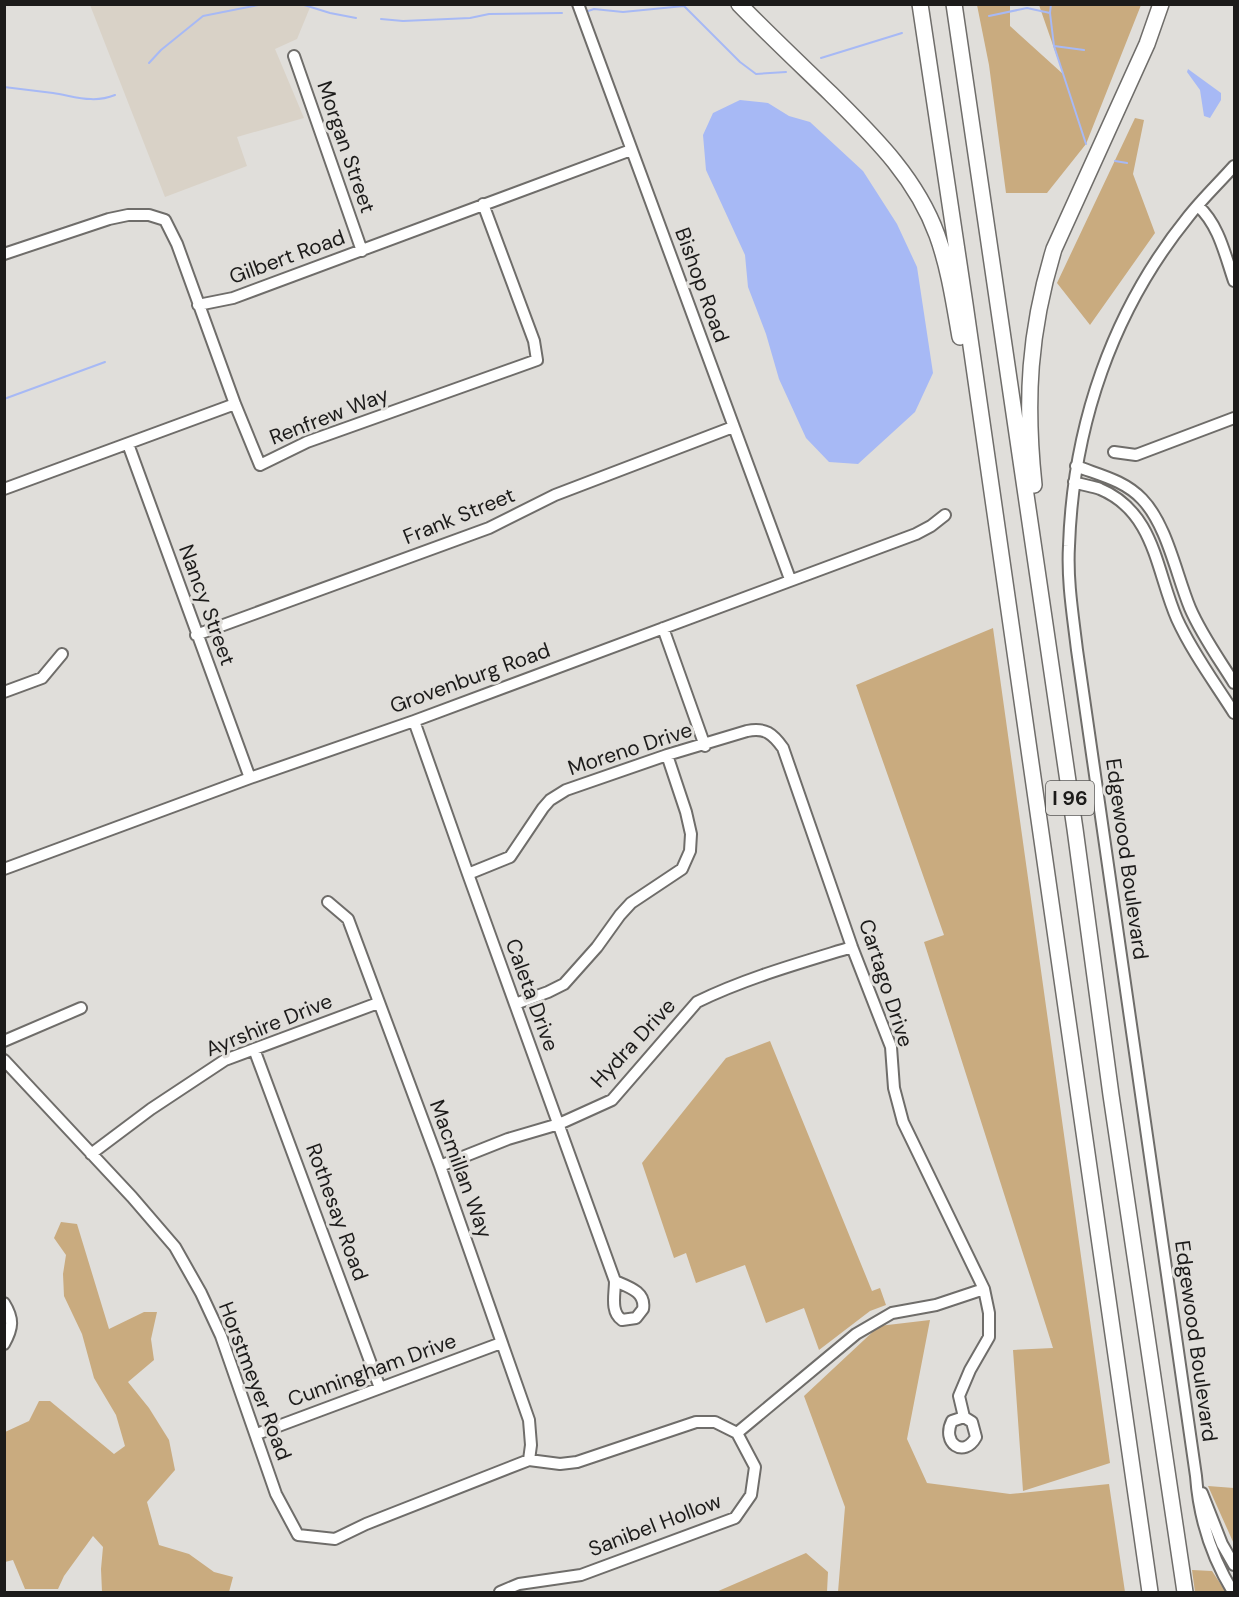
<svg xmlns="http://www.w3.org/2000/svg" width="1239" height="1597" font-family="'DM Sans',sans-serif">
  <rect width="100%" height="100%" fill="#e0deda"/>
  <path fill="#d9d2c7" d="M90 5H311L297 39 275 49 304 118 237 137 247 166 165 197Z"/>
  <path fill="#c9ab7f" d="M977 5H1010V26L1063 74 1039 5H1141L1086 144 1047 193H1006L989 65Z
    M1135 118 1144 120 1133 174 1155 233 1090 325 1057 283Z
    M993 628 1110 1463 1023 1491 1013 1350 1053 1348 924 942 944 935 856 685Z
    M770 1041 872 1291 880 1288 886 1305 870 1311 819 1350 804 1308 766 1323 745 1265 696 1283 686 1253 674 1258 642 1163 726 1058Z
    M61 1222 77 1224 109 1329 144 1312H157L151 1339 154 1360 128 1382 149 1408 169 1440 175 1470 147 1502 159 1545 189 1554 214 1572 233 1577 229 1592H102L101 1569 103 1547 93 1536 64 1576 58 1589H25L13 1560 5 1562V1432L29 1421 39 1401H50L114 1454 125 1446 116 1415 94 1378 82 1334 64 1296 63 1274 66 1255 54 1238Z
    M930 1320 907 1439 927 1483 1010 1494 1109 1484 1125 1592H838L845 1507 804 1396 879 1326Z
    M1208 1486 1234 1488V1544Z
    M806 1553 828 1572 827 1592H716Z
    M1192 1570 1212 1571 1226 1592H1195Z"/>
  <path fill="#a7b9f5" d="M1188 69 1221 93V100L1210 118 1204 116 1200 90 1187 72Z
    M740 100 768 103 789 116 810 122 863 171 897 224 917 267 933 373 915 412 858 464 829 462 806 438 779 379 766 334 748 287 745 255 706 170 703 135 713 113Z"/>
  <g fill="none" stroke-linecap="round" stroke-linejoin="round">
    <path stroke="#a7b9f5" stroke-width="2" d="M301 4 330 13 356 18
      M588 11 594 9 623 12 684 6 740 62 756 74 786 72
      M1050 13 1054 46 1086 144
      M989 16 1027 8 1050 13 1051 4
      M381 19 403 21 470 18 489 14 562 13
      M1054 46 1084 50
      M821 58 902 33
      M149 63 161 50 203 16 258 5
      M4 87C21 89 37 91 53 93 74 96 93 104 115 95
      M1115 161 1127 163
      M4 399 105 362"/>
    <defs>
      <path id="minor" d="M578 4 790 579
        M294 56 362 251
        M1198 206C1219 225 1225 255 1234 281
        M4 254 109 219 128 215H149L165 220 177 244 235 404 260 465 307 442 537 360 534 341 483 204
        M198 305 233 298 631 150
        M128 444 250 778
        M1114 452 1136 455 1234 418
        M1076 466C1099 475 1124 480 1142 499 1167 525 1176 574 1190 608 1201 634 1219 659 1234 683
        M1074 482C1082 485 1092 486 1100 489 1155 512 1156 571 1177 619 1192 652 1215 683 1234 713
        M4 489 235 404
        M663 628 705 746
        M196 635 489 528 555 495 733 427
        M4 692 42 678 62 654
        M414 721 468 874 615 1281C615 1294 610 1312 622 1320L636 1318 643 1309C646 1292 629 1287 615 1281
        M4 869 250 778 414 721 916 534 931 526 945 515
        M468 874 510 857 543 808 550 800 566 790 667 755 747 731C765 727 773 734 783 748L852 947 891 1047 894 1088 903 1122 984 1289 989 1313V1337L970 1370 959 1396 964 1417 972 1422 976 1437C964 1459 941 1443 952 1421L964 1417
        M328 902 348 919 440 1166 529 1420 531 1445 529 1460
        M515 1004 548 992 564 984 597 947 620 915 631 903 682 869 690 851 691 834 686 812 667 755
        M4 1041 81 1008
        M254 1049 380 1388
        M4 1060 132 1197 175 1247 201 1293 221 1336 276 1494 298 1535 335 1539 366 1524 529 1460 560 1464 577 1462 696 1422H715L737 1433
        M91 1154 151 1109 225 1060 378 1003
        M440 1166 508 1139 559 1124 612 1100 697 1002C746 978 800 963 852 947
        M4 1303C14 1319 13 1328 4 1344
        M737 1433 856 1334 892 1313 936 1305 984 1289
        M257 1434 501 1343
        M1202 1493 1222 1544 1234 1565
        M500 1592 519 1584 581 1575 735 1518 751 1495 755 1467 737 1433
        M1233 1592C1211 1556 1199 1518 1196 1476L1077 650C1073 616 1067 581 1069 546 1073 426 1112 311 1188 217 1202 199 1219 183 1234 166"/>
      <path id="highway" d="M739 4C769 35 800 64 831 94 873 136 916 177 937 235 949 268 954 303 960 337
        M920 4 965 304 1150 1592
        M954 4 1075 829 1111 1095 1185 1592
        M1034 485C1025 400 1029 331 1054 249L1147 44 1161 4"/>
    </defs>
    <use href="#minor" stroke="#6f6d6a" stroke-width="14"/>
    <use href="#highway" stroke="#6f6d6a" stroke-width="18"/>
    <use href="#minor" stroke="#fff" stroke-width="10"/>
    <use href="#highway" stroke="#fff" stroke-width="15"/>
  </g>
  <g text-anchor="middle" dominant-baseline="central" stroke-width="6" stroke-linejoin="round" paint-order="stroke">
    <rect fill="#e0deda" stroke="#575654" stroke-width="1.5" x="1046" y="781" width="48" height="34" rx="4.5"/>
    <g font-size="20" font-weight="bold" fill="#1c1b1a">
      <text x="1070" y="798">I 96</text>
    </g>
    <g font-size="21" fill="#1c1b1a" stroke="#e0deda">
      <text transform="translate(346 147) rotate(71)">Morgan Street</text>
      <text transform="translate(287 257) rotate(-20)">Gilbert Road</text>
      <text transform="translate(702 285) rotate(70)">Bishop Road</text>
      <text transform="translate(329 416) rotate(-21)">Renfrew Way</text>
      <text transform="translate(459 516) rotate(-22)">Frank Street</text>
      <text transform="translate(207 605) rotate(70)">Nancy Street</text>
      <text transform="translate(470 678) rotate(-20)">Grovenburg Road</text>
      <text transform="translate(630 749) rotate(-18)">Moreno Drive</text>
      <text transform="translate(1127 859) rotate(82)">Edgewood Boulevard</text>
      <text transform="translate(886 983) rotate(72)">Cartago Drive</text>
      <text transform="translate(532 995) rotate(70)">Caleta Drive</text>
      <text transform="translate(269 1025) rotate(-22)">Ayrshire Drive</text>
      <text transform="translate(633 1043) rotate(-47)">Hydra Drive</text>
      <text transform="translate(461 1169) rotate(70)">Macmillan Way</text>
      <text transform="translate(337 1212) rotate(70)">Rothesay Road</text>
      <text transform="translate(1196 1341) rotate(82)">Edgewood Boulevard</text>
      <text transform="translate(372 1370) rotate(-20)">Cunningham Drive</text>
      <text transform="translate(255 1381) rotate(69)">Horstmeyer Road</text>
      <text transform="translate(655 1525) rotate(-21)">Sanibel Hollow</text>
    </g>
  </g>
  <rect width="1239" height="1597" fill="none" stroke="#1c1b1a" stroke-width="12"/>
</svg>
